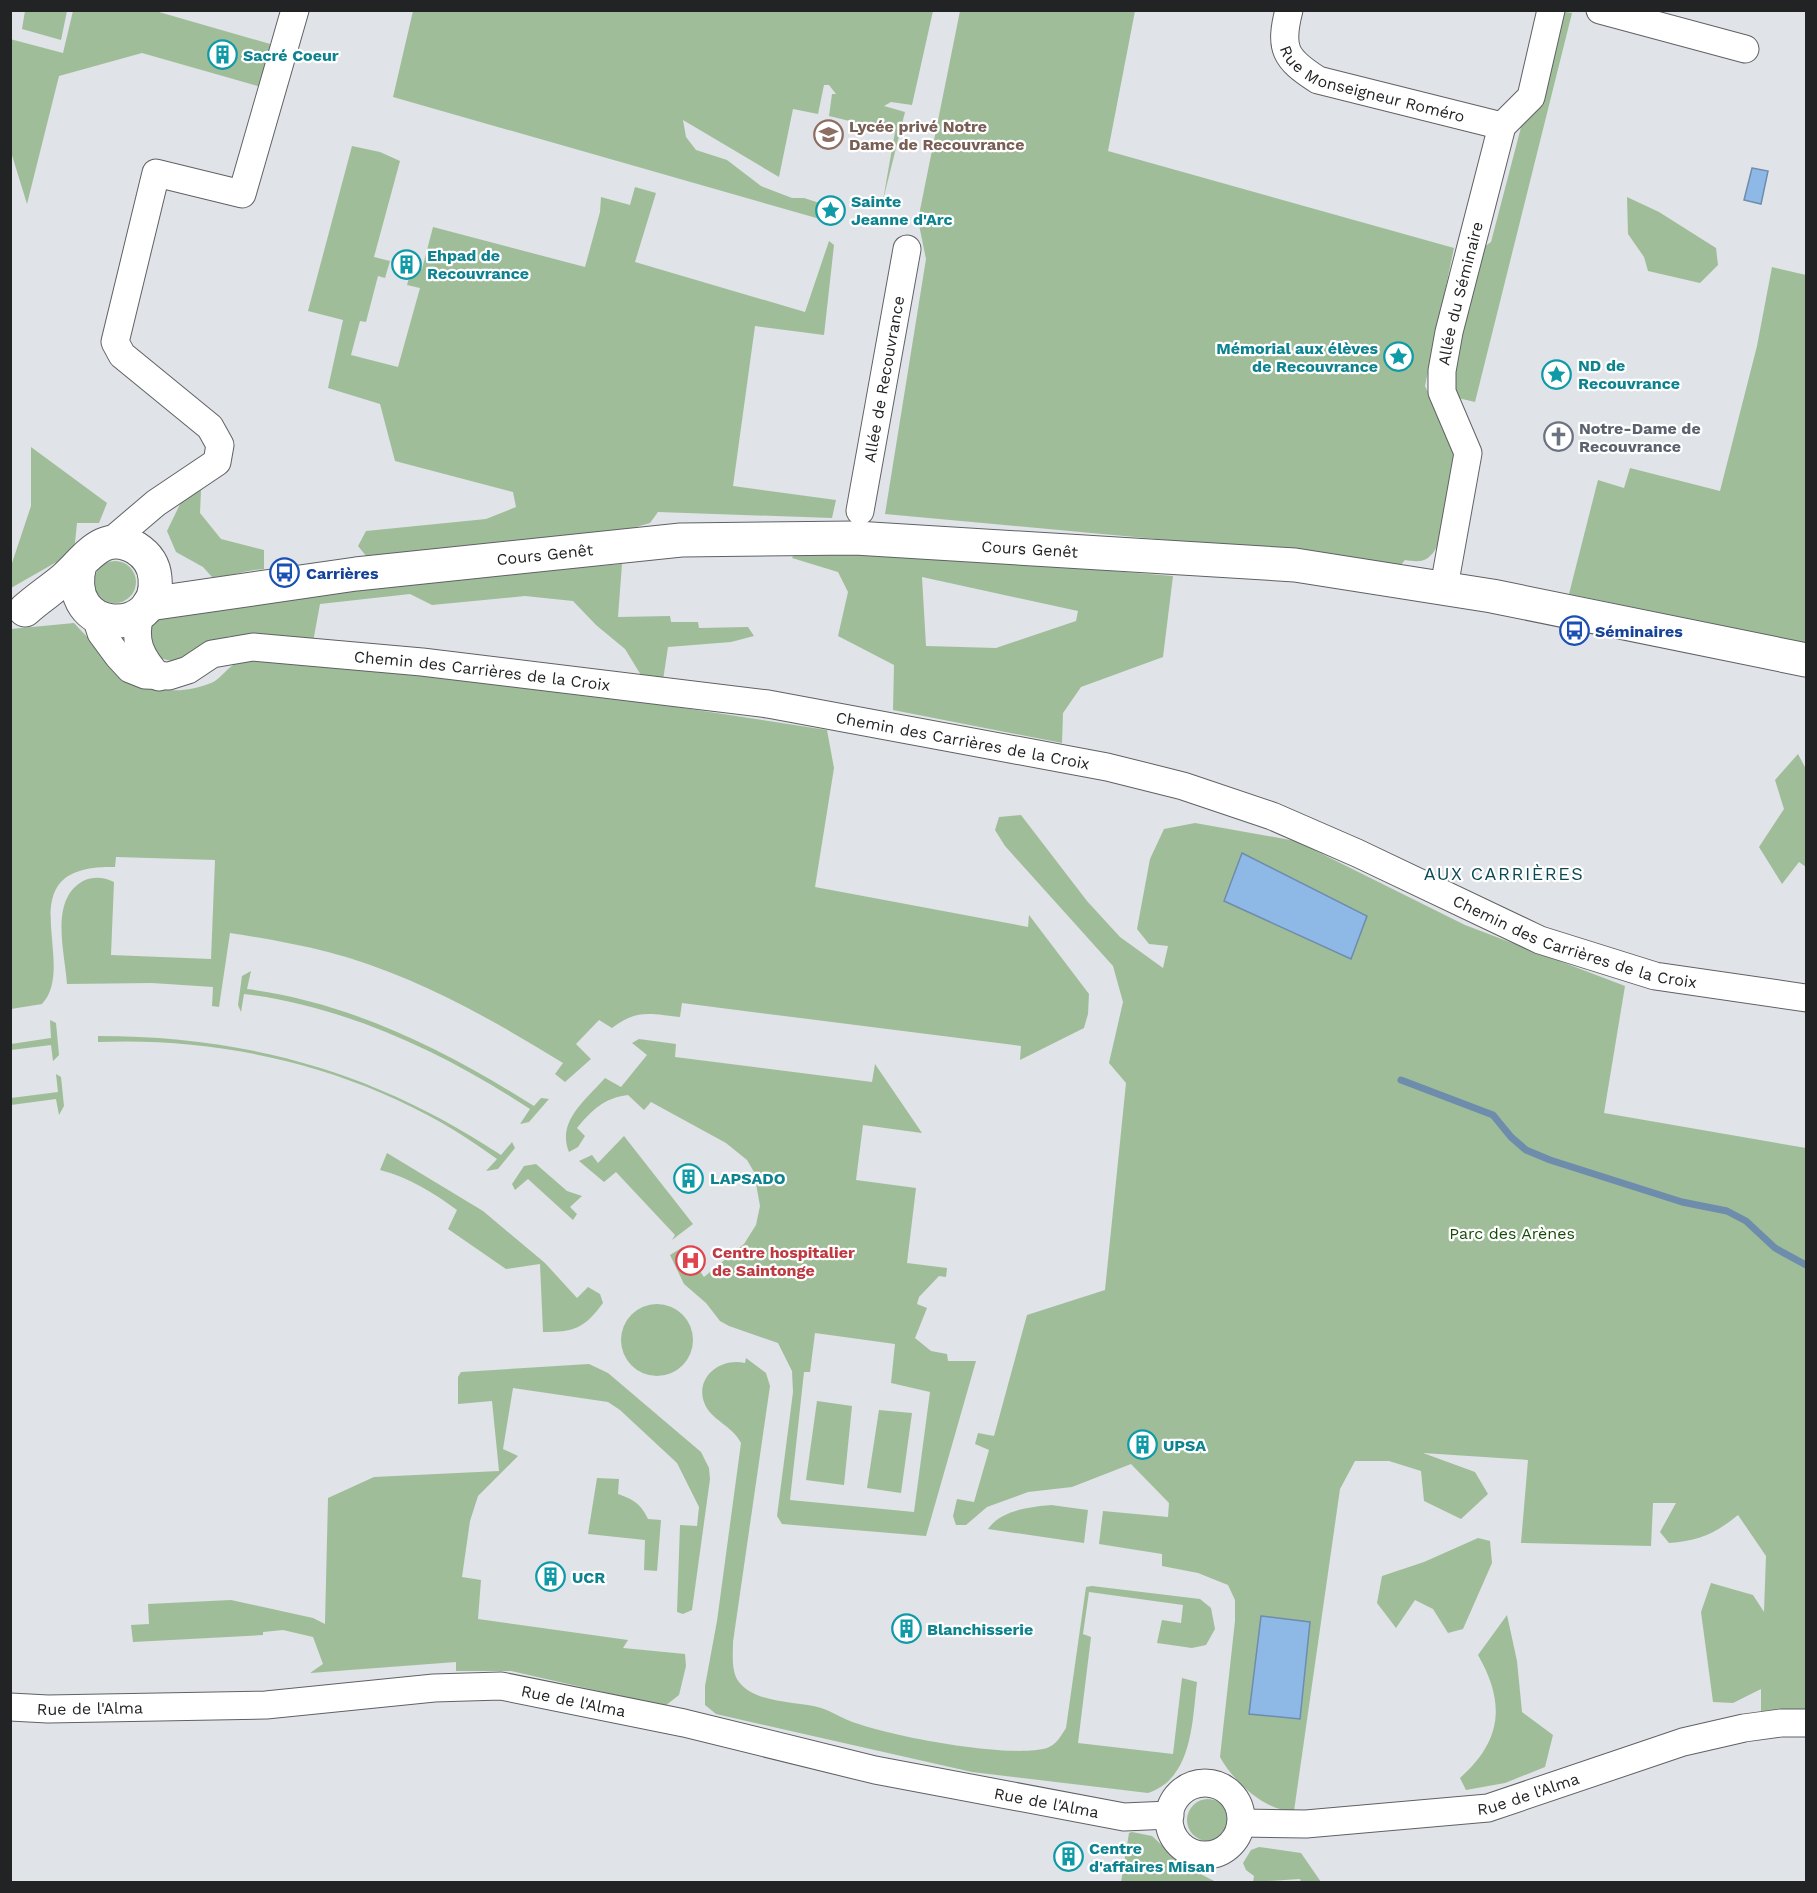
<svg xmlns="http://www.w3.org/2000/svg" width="1817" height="1893" font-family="'Work Sans',sans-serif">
  <rect width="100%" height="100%" fill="#e0e3e7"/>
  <path fill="#a0bd99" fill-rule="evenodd" d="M152 10 284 48 272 90 142 53 59 76 27 204 11 152 10 39 63 53 73 11Z
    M25 11H67L61 40 22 29Z
    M413 11V10L933 11 912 105 891 102 884 106 905 112 883 200 895 132 829 116 832 94H836L829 85H824L818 114 793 109 779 177 683 120 686 137 696 150 727 160 761 186 792 198H804L835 208 844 216 834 223 393 97Z
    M960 11H1135L1108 151 1454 248 1425 386 1446 429 1458 446C1455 470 1449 551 1424 560 1419 562 1411 561 1405 560L1400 566 1210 544 885 514 926 259 918 220Z
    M1565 12 1572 13 1475 402 1458 398 1452 377 1477 252 1491 242 1525 112 1556 19Z
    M352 146 380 152 400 161 374 257 390 261 385 278 378 276 366 322 360 321 351 355 398 367 420 288 407 285 412 267 422 269 433 227 585 267 600 212 601 197 630 205 635 187 656 193 635 262 805 312 829 241 834 245 824 335 755 326 733 486 836 500 832 518 658 512 650 523 598 538 371 562 358 546 366 531 486 519 516 507 513 492 395 461 380 404 328 388 343 320 308 311Z
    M1627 197 1659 212 1716 248 1718 265 1700 283 1648 271 1644 257 1628 234Z
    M1772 267 1806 275V643L1569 594 1598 480 1624 488 1630 468 1720 491 1757 346Z
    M31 447 107 503 99 523H77L74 552 11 588 10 569 31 506Z
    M201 490 200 513 221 539 264 550V569C244 570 231 577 212 577L203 567 176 552 167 531 183 498Z
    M797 549 920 555 1173 576 1163 657 1081 687 1063 713 1062 743 893 710 894 665 838 636 848 592 838 572 792 558ZM922 577 1078 611 1076 621 996 648 926 646Z
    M94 582a21 21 0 1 1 42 0a21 21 0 1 1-42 0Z
    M622 564 618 617 670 616 671 622H698L699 628 748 627 754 636 731 642 668 647 662 687 644 680 625 649 596 625 573 601 525 596 432 605 410 594 320 604 313 642 230 636 175 662 152 656 147 626 154 617 435 578Z
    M74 623C113 664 148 708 211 683 221 679 227 667 237 663 249 659 265 659 278 657L572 691 827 730 834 768 815 887 1028 927 1029 915 1089 994 1088 1014 1084 1028 1020 1060 1021 1046 682 1003 680 1017C650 1014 637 1009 612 1028L599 1020 576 1044 591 1059 565 1082 555 1074 563 1063C490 1018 412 974 328 952 296 944 263 938 230 933L219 1007 212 1006 213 987 152 983 67 984C65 952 49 900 83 881 93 876 104 877 114 882L111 955 211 959 215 860 116 857 115 867C3 864 80 963 42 1004L11 1009V629Z
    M1798 754 1806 769V867L1799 862 1782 884 1759 847 1784 809 1775 780Z
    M1021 815 1087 901 1120 937 1163 968 1168 946 1149 944 1137 929 1150 859 1164 829 1195 823 1296 841 1465 925 1625 986 1604 1113 1806 1148V1710L1761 1711V1689L1733 1703 1713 1702 1701 1612 1711 1583 1753 1595 1764 1612 1766 1556 1738 1515C1715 1534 1698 1541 1669 1543L1660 1532 1676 1503H1653L1651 1546 1521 1543 1528 1460 1423 1453 1475 1472 1488 1494 1461 1519 1424 1501 1421 1471 1389 1461H1355L1340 1489 1294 1811C1266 1812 1233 1781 1220 1757L1235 1621V1600L1228 1585 1198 1573 1162 1566V1554L1099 1544 1103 1511 1168 1517 1169 1503 1131 1464 1072 1487 1028 1492 987 1507 966 1525H956L953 1516 957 1499 974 1502 989 1450 975 1444 978 1433 994 1436 1027 1315 1105 1290 1126 1083 1109 1063 1123 1002 1113 966 1005 846 995 830 999 817Z
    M251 971 247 989C350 1002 447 1051 534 1106L541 1098 549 1099 529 1122 520 1124 530 1109C445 1053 345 1006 244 994L241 1012 238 1005 242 976Z
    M50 1020 56 1023 59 1055 53 1061 51 1045 11 1050V1044L51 1038Z
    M98 1036C247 1036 376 1072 501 1155L512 1142 515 1148 498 1169 486 1171 497 1159C385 1075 237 1036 98 1042Z
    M639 1039 676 1044 675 1057 872 1082 875 1064 922 1133 863 1125 856 1180 916 1188 907 1263 947 1268 946 1277 939 1276 919 1297 917 1304 927 1308 915 1338 931 1351 947 1354 948 1361H976L926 1536 782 1524 777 1516 793 1392 792 1371 778 1343 729 1326 720 1321 706 1303 684 1284 670 1255 683 1247 704 1277 744 1244 756 1225 760 1206 754 1172 747 1160 726 1143 651 1102 644 1110 628 1095C604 1098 592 1110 577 1128L585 1136 578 1147 569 1152C556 1121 587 1099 605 1078L621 1087 647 1055 632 1043ZM815 1333 895 1344 891 1383 930 1392 914 1512 790 1500 804 1372H810Z
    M56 1074 61 1077 64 1106 59 1115 56 1099 11 1105V1098L58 1092Z
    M624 1136 693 1224 672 1240 675 1235 616 1172 604 1182 579 1161 592 1155 598 1163Z
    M387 1153 483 1211 545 1263 577 1298 588 1287 600 1294 603 1303C584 1329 574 1332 543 1332L540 1264 506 1269 448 1229 457 1210C434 1193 408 1177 380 1170Z
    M536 1164 567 1191 582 1196 570 1207 577 1214 573 1220 528 1179 515 1190 512 1184 524 1166Z
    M621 1340a36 36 0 1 1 72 0a36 36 0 1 1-72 0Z
    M746 1358 766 1373 770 1386 733 1642C733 1655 731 1672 739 1682 756 1704 797 1701 821 1708 831 1711 840 1717 850 1721 888 1736 1009 1759 1047 1748 1056 1745 1061 1736 1066 1728L1086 1587 1092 1586 1200 1599 1211 1608 1215 1629 1206 1645 1192 1648 1157 1643 1162 1620 1181 1623 1183 1605 1089 1592 1083 1634 1091 1637 1078 1743 1173 1754 1182 1678 1197 1682C1192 1721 1193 1778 1148 1793L972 1772 716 1714 705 1705V1686L717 1621 741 1443C732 1425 710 1420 704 1402 695 1376 722 1357 745 1363Z
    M589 1364 608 1373 701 1452 709 1468 710 1479 692 1610 683 1614 677 1612 680 1525 697 1526 699 1507 677 1463 620 1410 608 1402 513 1388 503 1449 518 1456 478 1496 470 1521 462 1577 481 1580 478 1619 628 1640 623 1648 685 1654 686 1666 679 1695 665 1706 511 1671H456V1662L310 1673 323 1664 313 1637 283 1630 263 1632V1635L133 1642 131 1625 149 1624 148 1604 231 1600 313 1618 325 1624 328 1498 374 1477 499 1471 492 1401 458 1404V1377L461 1372Z
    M817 1401 852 1406 844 1485 806 1480Z
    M879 1410 912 1413 901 1493 867 1488Z
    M597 1478 619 1479 618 1494C633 1499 641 1504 648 1519L661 1520 657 1571 644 1570 645 1540 588 1534Z
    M1051 1505 1088 1510 1084 1543 988 1529C1001 1510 1030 1507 1051 1505Z
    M1478 1538 1490 1541 1492 1563 1463 1629 1448 1633 1433 1609 1415 1600 1396 1628 1377 1603 1382 1576 1424 1562Z
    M1507 1615 1517 1661 1522 1712 1553 1735 1545 1767 1505 1783 1466 1790 1460 1778C1503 1740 1505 1702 1478 1655Z
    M1187 1820a21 21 0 1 1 42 0a21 21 0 1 1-42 0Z
    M1132 1832 1152 1836 1183 1865 1216 1882H1121L1129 1833Z
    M1259 1847 1301 1853 1321 1882H1301L1300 1879 1253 1882 1254 1876 1246 1870 1243 1863 1251 1850Z"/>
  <path fill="#8eb9e7" stroke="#6e8cac" stroke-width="1.5" d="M1752 168 1768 171 1761 204 1744 200Z
    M1242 853 1367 916 1351 959 1224 901Z
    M1261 1616 1310 1622 1300 1719 1249 1714Z"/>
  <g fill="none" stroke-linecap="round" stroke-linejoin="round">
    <path stroke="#6e8cac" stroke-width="7" d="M1401 1080 1493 1115 1511 1137 1526 1150 1550 1160 1682 1202 1727 1211 1746 1221 1775 1248 1806 1265"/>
    <defs>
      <g id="minor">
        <path id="s1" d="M1289 10C1279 49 1285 59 1318 80L1502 126"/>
        <path d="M1600 10 1745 49"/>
        <path id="s2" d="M860 511 907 249"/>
        <path d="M109 543 156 503 217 462 220 445 210 427 122 355 115 342 156 173 242 194 295 10"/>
        <path id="s3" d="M1444 587 1468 453 1442 392V371L1449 332 1502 126 1531 97 1551 10"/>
        <path d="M140 614C133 641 140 656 159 677"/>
        <path id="s4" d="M96 617 101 633 118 656 130 669 145 675 169 676 188 670 212 654 253 647 422 662 768 704 1107 767 1183 786 1272 816 1357 853 1540 940 1655 976 1806 998"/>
        <path id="s5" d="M10 1707 48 1709 266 1705 434 1688 501 1686 684 1723 875 1770 1124 1817 1170 1815"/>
        <circle cx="1205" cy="1819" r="36"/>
        <path id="s6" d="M1241 1823 1306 1824 1488 1808 1683 1742 1744 1728 1781 1723H1806"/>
      </g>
      <g id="secondary">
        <path id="s7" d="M149 604 356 574 681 540 855 538 1295 565 1492 596 1806 660"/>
        <path d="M25 610C37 599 51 590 64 579 85 561 103 528 136 548 147 555 154 565 155 578 161 638 61 637 80 564"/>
      </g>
    </defs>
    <use href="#minor" stroke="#5f6164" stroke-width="29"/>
    <use href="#secondary" stroke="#5f6164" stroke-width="35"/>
    <use href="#minor" stroke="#fff" stroke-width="27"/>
    <use href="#secondary" stroke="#fff" stroke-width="33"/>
  </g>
  <defs>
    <symbol id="building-ring" viewBox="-11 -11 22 22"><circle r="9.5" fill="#fff" stroke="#0f9aa8" stroke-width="1.5"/><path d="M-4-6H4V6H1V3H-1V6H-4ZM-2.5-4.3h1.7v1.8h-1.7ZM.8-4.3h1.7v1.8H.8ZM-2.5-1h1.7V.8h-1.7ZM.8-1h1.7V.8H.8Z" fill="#0f9aa8"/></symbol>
    <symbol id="school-ring" viewBox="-11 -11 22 22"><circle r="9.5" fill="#fff" stroke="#8d6e63" stroke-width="1.5"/><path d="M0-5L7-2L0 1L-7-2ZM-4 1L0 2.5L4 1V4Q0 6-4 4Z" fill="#8d6e63"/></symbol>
    <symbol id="sight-ring" viewBox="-11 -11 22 22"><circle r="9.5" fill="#fff" stroke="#0f9aa8" stroke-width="1.5"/><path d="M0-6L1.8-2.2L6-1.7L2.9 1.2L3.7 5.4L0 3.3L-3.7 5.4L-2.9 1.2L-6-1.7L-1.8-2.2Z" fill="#0f9aa8"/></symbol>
    <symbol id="church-ring" viewBox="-11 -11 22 22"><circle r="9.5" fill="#fff" stroke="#6b7280" stroke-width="1.5"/><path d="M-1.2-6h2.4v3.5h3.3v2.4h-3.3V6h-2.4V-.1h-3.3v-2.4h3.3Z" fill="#6b7280"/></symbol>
    <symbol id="bus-ring" viewBox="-11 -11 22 22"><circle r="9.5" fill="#fff" stroke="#1a4fb4" stroke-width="1.5"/><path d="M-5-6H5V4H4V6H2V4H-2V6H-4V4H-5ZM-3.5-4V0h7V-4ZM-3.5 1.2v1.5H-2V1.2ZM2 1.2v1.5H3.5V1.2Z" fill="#1a4fb4"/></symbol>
    <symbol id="hospital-ring" viewBox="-11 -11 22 22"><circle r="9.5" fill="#fff" stroke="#e0444e" stroke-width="1.5"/><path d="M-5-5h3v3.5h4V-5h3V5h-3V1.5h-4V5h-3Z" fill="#e0444e"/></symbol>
  </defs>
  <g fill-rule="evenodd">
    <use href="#building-ring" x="206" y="38" width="33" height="33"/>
    <use href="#school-ring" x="812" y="118" width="33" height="33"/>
    <use href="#sight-ring" x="814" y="194" width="33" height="33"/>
    <use href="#building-ring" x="390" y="248" width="33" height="33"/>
    <use href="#sight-ring" x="1382" y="340" width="33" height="33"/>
    <use href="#sight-ring" x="1540" y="358" width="33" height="33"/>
    <use href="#church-ring" x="1542" y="420" width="33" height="33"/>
    <use href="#bus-ring" x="268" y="556" width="33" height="33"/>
    <use href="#bus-ring" x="1558" y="614" width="33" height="33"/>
    <use href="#building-ring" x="672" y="1162" width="33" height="33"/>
    <use href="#hospital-ring" x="674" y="1244" width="33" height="33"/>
    <use href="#building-ring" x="1126" y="1428" width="33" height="33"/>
    <use href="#building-ring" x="534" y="1560" width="33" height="33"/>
    <use href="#building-ring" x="890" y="1612" width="33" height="33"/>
    <use href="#building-ring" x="1052" y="1840" width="33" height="33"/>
  </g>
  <g text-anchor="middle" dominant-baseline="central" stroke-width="4.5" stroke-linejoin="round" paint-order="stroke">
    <g font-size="16" font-weight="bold" fill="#0d838f" stroke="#fff" text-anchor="start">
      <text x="243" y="55">Sacré Coeur</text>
      <text x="851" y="201">Sainte<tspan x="851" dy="18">Jeanne d'Arc</tspan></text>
      <text x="427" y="255">Ehpad de<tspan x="427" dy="18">Recouvrance</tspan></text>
      <text x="1378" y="348" text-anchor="end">Mémorial aux élèves<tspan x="1378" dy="18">de Recouvrance</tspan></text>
      <text x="1578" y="365">ND de<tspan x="1578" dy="18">Recouvrance</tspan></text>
      <text x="710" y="1178">LAPSADO</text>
      <text x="1163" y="1445">UPSA</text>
      <text x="572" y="1577">UCR</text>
      <text x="927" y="1629">Blanchisserie</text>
      <text x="1089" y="1848">Centre<tspan x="1089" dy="18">d'affaires Misan</tspan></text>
    </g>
    <g font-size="16" fill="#222324" stroke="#fff">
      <text stroke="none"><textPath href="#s1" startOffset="136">Rue Monseigneur Roméro</textPath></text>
      <text stroke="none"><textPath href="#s3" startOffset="303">Allée du Séminaire</textPath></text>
      <text stroke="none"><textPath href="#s2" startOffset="134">Allée de Recouvrance</textPath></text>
      <text stroke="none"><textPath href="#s7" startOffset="885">Cours Genêt</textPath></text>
      <text stroke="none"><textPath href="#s7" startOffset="399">Cours Genêt</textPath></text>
      <text stroke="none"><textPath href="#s4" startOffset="424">Chemin des Carrières de la Croix</textPath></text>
      <text stroke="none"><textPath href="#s4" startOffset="910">Chemin des Carrières de la Croix</textPath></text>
      <text stroke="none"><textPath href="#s4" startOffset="1558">Chemin des Carrières de la Croix</textPath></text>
      <text stroke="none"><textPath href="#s5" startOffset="566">Rue de l'Alma</textPath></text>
      <text stroke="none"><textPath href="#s5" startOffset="80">Rue de l'Alma</textPath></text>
      <text stroke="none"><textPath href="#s6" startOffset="290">Rue de l'Alma</textPath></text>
      <text stroke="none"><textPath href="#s5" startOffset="1050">Rue de l'Alma</textPath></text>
    </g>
    <g font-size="16" font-weight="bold" fill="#785e54" stroke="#fff" text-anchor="start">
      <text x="849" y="126">Lycée privé Notre<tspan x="849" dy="18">Dame de Recouvrance</tspan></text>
    </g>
    <g font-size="16" font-weight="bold" fill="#5b616d" stroke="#fff" text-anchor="start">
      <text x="1579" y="428">Notre-Dame de<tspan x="1579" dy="18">Recouvrance</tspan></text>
    </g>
    <g font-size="16" font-weight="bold" fill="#164399" stroke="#fff" text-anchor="start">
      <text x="306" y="573">Carrières</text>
      <text x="1595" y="631">Séminaires</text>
    </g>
    <g font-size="16" fill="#174c07" stroke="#fff">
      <text x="1512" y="1233">Parc des Arènes</text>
    </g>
    <g font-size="16" font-weight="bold" fill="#be3a42" stroke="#fff" text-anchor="start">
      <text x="712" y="1252">Centre hospitalier<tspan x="712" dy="18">de Saintonge</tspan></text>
    </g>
    <g font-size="18" letter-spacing="1.5" fill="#0b4952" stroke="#fff">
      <text x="1504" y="873">AUX CARRIÈRES</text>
    </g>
  </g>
  <rect width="1817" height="1893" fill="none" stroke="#222324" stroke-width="24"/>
</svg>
